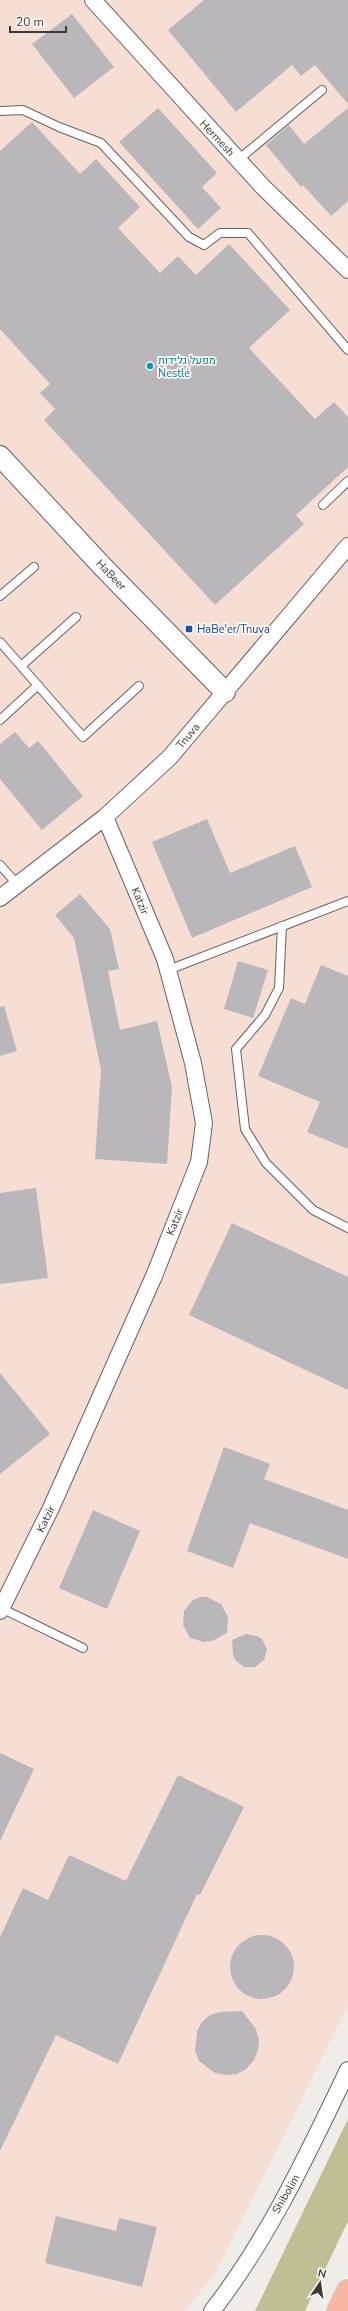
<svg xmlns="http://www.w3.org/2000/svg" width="348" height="2311" font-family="'Nunito Sans',Heebo,sans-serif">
  <rect width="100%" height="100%" fill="#f0ede9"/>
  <path fill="#f6ded4" d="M0 0H348V2006L216 2272 185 2311H0Z"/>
  <path fill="#bcc094" d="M348 2119V2221L305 2311H255Z"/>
  <path fill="#bab7ba" d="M204 0H348V104L315 65 301 76 292 65 236 112 168 30Z
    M72 14 114 67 74 98 32 44Z
    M158 108 217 173 202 187 221 208 198 229 119 142Z
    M348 108V201L331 216 303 185 301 187 266 145 289 125 304 144Z
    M32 122 80 174 96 159 140 207 118 228 160 273 178 256 196 275 229 244 290 310 249 348 315 419 334 402 348 417V467L296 515 304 524 215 605 44 420 55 409 40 393 50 384 0 329V151Z
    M15 732 29 748 38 741 83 796 42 830 0 779V744Z
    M207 819 230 873 295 846 312 887 192 938 152 842Z
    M80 894 110 929 119 969 108 971 120 1030 157 1021 172 1087 167 1164 95 1159 101 1070 74 938 55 915Z
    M238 961 268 970 253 1018 224 1009Z
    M321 965 348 976V1149L307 1132 320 1102 258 1076 291 998 305 1004Z
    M4 1006 17 1051 0 1056V1007Z
    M36 1188 48 1278 0 1284V1193Z
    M232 1223 348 1277V1390L189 1315Z
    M0 1373 50 1434 0 1474Z
    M224 1447 270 1464 264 1479 348 1510V1559L250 1523 233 1568 187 1551Z
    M93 1510 140 1531 107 1609 59 1588Z
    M200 1597H207L221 1604 228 1617 227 1633 212 1641 204 1642 190 1638 183 1625 184 1611 193 1600Z
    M246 1634 257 1636 262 1639 267 1649 264 1660 255 1667H244L235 1660 233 1655 232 1640Z
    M0 1753 34 1769 0 1841Z
    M178 1775 244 1807 200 1895 197 1894 118 2064 56 2035 0 2151V1937L23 1888 48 1900 69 1855 126 1881Z
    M230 1967a32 32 0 1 1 64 0a32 32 0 1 1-64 0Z
    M242 2011 256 2029 259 2040 258 2050 254 2060 246 2069 237 2074 226 2075 215 2073 199 2061 195 2051 197 2031 202 2022 210 2015 220 2012Z
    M56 2216 116 2231 119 2218 157 2227 142 2287 45 2263Z"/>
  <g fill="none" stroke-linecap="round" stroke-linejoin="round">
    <defs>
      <path id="service" d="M0 111 23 110 59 127 101 143 189 237 204 245 220 233H248L348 350
        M238 160 322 90
        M323 505 348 481
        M0 596 34 567
        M0 642 83 737 139 686
        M21 666 76 617
        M0 720 38 685
        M0 865 17 884
        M282 926 279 988 265 1015 236 1049 245 1129 266 1163 313 1210 348 1228
        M168 970 348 901
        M1 1608 83 1648"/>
      <path id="minor" d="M93 0 262 186 348 270
        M0 898 105 817 170 757 348 546
        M0 1611 51 1508 154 1276 199 1162 204 1123 193 1063 165 959 105 817
        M212 2311C269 2238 308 2153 348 2070"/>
      <path id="tertiary" d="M0 456 102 566 225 692"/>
      <path id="trunk" d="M338 2311 348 2291"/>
    </defs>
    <use href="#service" stroke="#656260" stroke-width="10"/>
    <use href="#minor" stroke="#656260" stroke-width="18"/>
    <use href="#tertiary" stroke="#656260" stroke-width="22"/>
    <use href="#trunk" stroke="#c8c8c7" stroke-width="24"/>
    <use href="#service" stroke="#fff" stroke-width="8"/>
    <use href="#minor" stroke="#fff" stroke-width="16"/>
    <use href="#tertiary" stroke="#fff" stroke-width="20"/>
    <use href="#trunk" stroke="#fab6a4" stroke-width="22"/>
  </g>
  <circle fill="#0f9aa8" stroke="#fdfaf7" stroke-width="1.5" cx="150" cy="366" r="4"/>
  <rect fill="#1a4fb4" stroke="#fdfaf7" stroke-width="1.5" x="185" y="625" width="8" height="8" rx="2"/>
  <g text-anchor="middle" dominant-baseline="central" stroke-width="3.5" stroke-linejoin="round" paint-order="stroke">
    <g font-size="11" fill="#3b3a38" stroke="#fdfaf7">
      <text transform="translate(217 138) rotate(47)">Hermesh</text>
      <text transform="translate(111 575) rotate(46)">HaBeer</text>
      <text transform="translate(188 736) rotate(-50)">Tnuva</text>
      <text transform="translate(140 901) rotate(67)">Katzir</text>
      <text transform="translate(175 1222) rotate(-68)">Katzir</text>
      <text transform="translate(46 1519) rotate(-64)">Katzir</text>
      <text transform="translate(286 2194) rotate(-60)">Shibolim</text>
    </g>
    <g font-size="11" fill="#0d838f" stroke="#fdfaf7" text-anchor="start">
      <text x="158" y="360">מפעל גלידות<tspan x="158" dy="13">Nestlé</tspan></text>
    </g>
    <g font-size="11" fill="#164399" stroke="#fdfaf7" text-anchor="start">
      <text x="197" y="629">HaBe'er/Tnuva</text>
    </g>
  </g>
  <g transform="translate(320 2283) rotate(13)" stroke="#fdfaf7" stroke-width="3" paint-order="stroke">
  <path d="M0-3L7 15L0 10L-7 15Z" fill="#3b3a38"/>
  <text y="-6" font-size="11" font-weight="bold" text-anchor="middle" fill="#3b3a38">N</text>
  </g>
  <path d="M10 26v6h56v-6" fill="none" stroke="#3b3a38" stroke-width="2"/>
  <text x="16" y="26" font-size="12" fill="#3b3a38" stroke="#fdfaf7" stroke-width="3" paint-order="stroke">20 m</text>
</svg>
